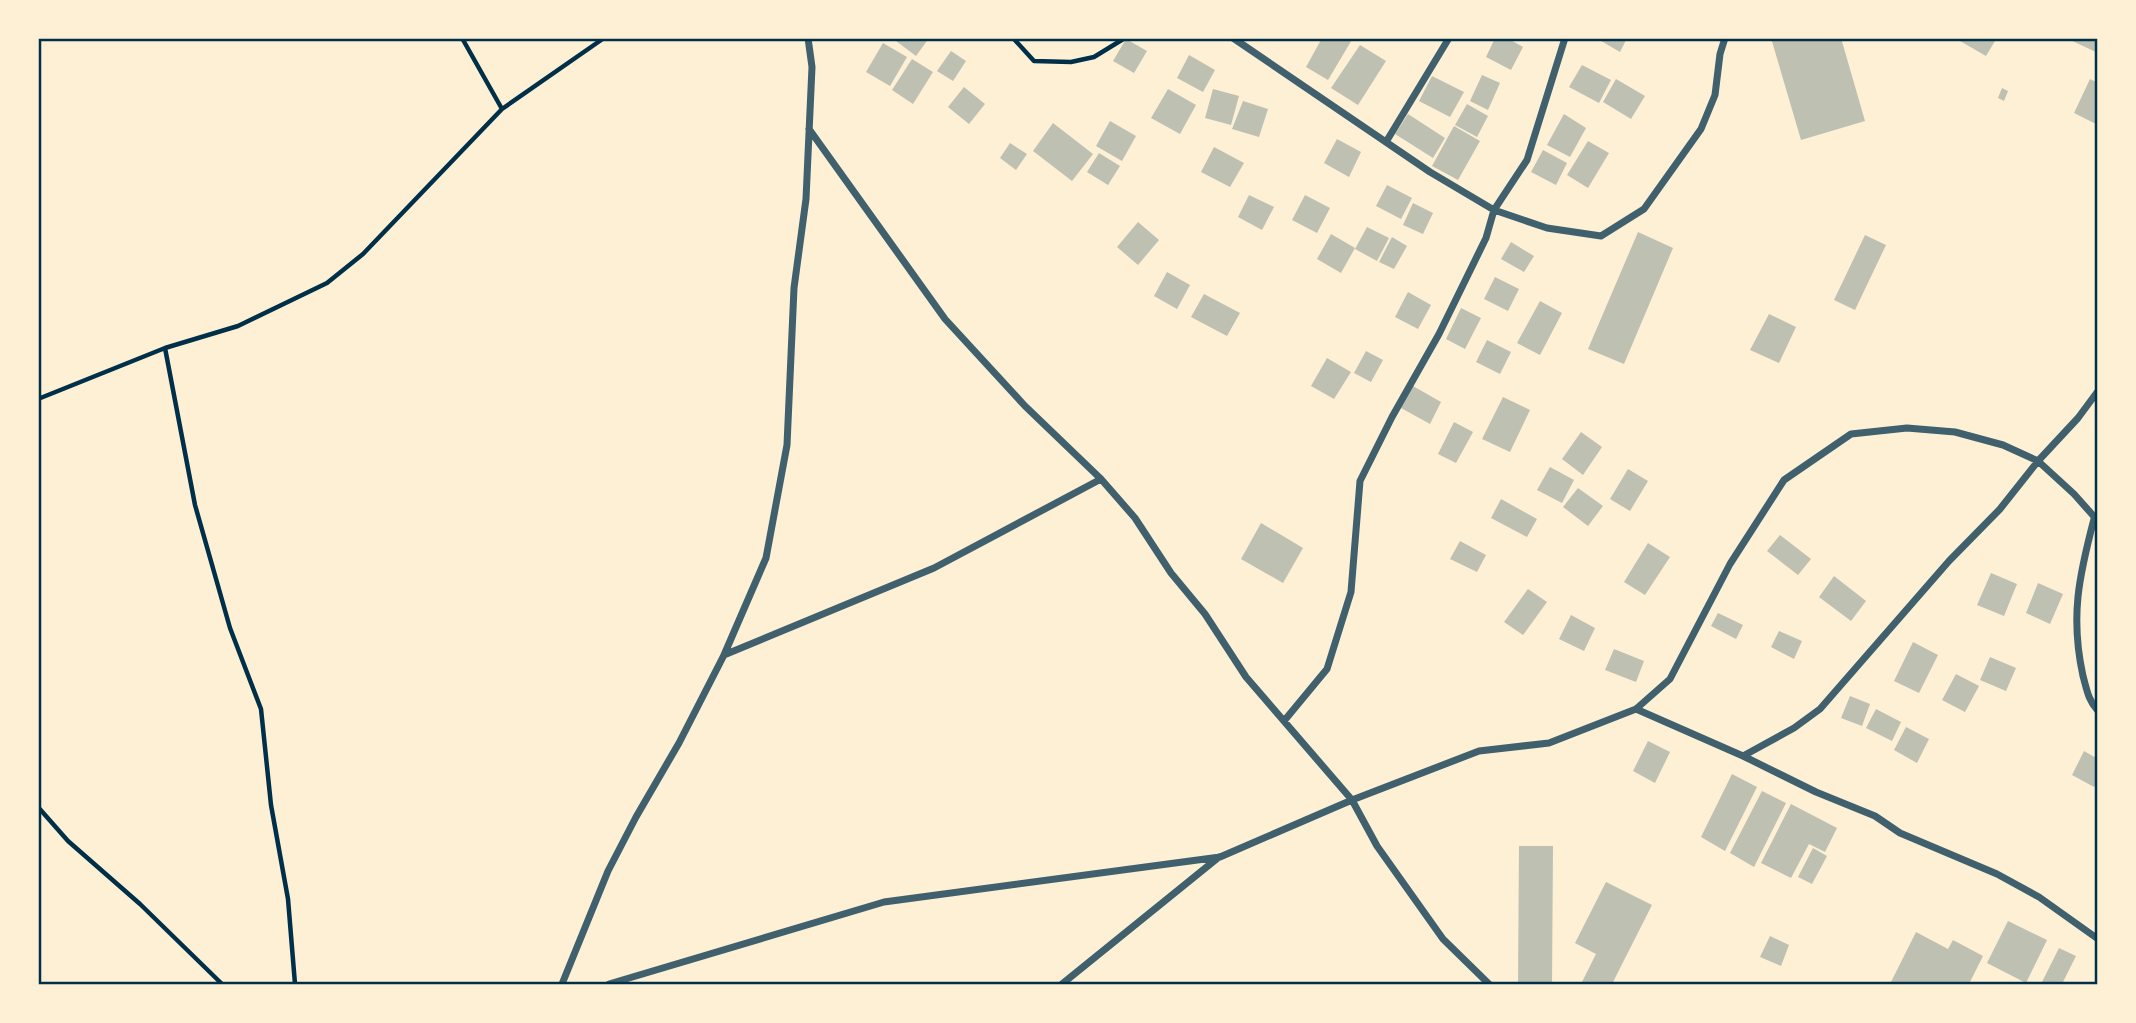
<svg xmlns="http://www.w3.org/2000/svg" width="2136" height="1023" font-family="Signika,sans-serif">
  <rect width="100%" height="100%" fill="#fdf0d5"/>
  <path fill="#bec0b2" d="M892 38H929L916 56Z
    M1322 38H1353L1328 80 1306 67Z
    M1495 38H1507L1523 47 1511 70 1486 57Z
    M1596 38H1627L1620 52Z
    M1771 38H1841L1865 121 1801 140Z
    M1961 38H1991L1995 41 1986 56 1960 41Z
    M2066 38H2098V53Z
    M1126 39 1147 51 1134 73 1113 61Z
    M883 43 907 57 890 86 866 72Z
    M1360 45 1386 61 1358 105 1331 88Z
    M951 51 966 61 953 81 937 71Z
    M1189 55 1215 70 1203 92 1177 78Z
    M912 59 933 72 913 104 892 90Z
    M1582 65 1611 80 1599 103 1569 87Z
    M1482 75 1500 83 1488 110 1470 101Z
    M1432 76 1464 92 1450 117 1419 101Z
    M1616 79 1645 96 1631 119 1603 102Z
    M2090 79 2098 83V125L2074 113Z
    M964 87 985 104 969 124 948 107Z
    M2002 88 2008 91 2004 101 1998 98Z
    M1168 89 1196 105 1180 134 1151 118Z
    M1213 89 1239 96 1231 125 1205 118Z
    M1243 101 1268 109 1259 137 1232 129Z
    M1467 104 1488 116 1477 137 1455 125Z
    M1408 114 1445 138 1433 158 1395 134Z
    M1564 114 1586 128 1570 157 1547 145Z
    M1110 121 1136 136 1122 161 1096 146Z
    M1053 123 1093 154 1072 181 1033 151Z
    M1454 126 1480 141 1458 180 1432 166Z
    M1337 139 1361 152 1349 177 1324 163Z
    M1588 141 1609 153 1588 188 1567 175Z
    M1010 143 1027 154 1016 170 1000 158Z
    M1214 147 1244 163 1230 187 1201 172Z
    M1543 150 1567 163 1556 185 1531 172Z
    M1099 153 1120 166 1108 185 1087 172Z
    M1387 185 1412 198 1401 219 1376 206Z
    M1249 195 1274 207 1262 230 1238 217Z
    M1305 195 1330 208 1317 233 1292 220Z
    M1413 203 1433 213 1423 234 1403 225Z
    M1138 222 1159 240 1138 265 1117 247Z
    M1367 227 1389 238 1377 261 1355 249Z
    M1638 232 1673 248 1624 364 1588 349Z
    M1331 234 1355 248 1341 273 1317 259Z
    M1865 235 1886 245 1855 310 1834 300Z
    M1392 237 1407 246 1394 269 1379 262Z
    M1511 242 1534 256 1524 272 1501 259Z
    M1167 272 1190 285 1177 309 1154 296Z
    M1495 277 1519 289 1508 311 1484 299Z
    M1408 292 1431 305 1418 329 1395 317Z
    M1204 294 1240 313 1227 336 1191 317Z
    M1540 301 1562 313 1540 355 1517 343Z
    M1461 308 1481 318 1465 349 1446 339Z
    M1769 314 1796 327 1779 363 1750 350Z
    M1487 340 1511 352 1500 374 1476 362Z
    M1366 351 1383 360 1371 382 1354 373Z
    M1327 358 1351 372 1334 399 1311 386Z
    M1413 386 1441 402 1430 424 1401 408Z
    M1503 397 1530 410 1510 452 1482 439Z
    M1454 422 1473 432 1456 463 1438 454Z
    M1581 432 1602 447 1583 475 1562 459Z
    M1550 467 1574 480 1562 503 1537 490Z
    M1628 469 1648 481 1630 511 1610 499Z
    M1578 488 1603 506 1588 526 1563 507Z
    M1501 499 1537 519 1527 537 1491 518Z
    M1261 523 1303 548 1283 583 1241 559Z
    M1780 535 1811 559 1798 575 1767 551Z
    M1460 541 1486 555 1477 572 1450 559Z
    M1648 543 1670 557 1645 595 1624 582Z
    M1991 573 2017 584 2004 616 1977 605Z
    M1834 576 1866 601 1851 621 1819 597Z
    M2038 583 2063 594 2050 624 2026 613Z
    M1528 589 1547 602 1523 635 1504 622Z
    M1718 613 1743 625 1736 639 1711 626Z
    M1571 615 1595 628 1584 651 1559 639Z
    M1779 631 1802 641 1794 659 1771 647Z
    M1913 642 1938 655 1919 693 1894 681Z
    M1614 649 1644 661 1636 682 1605 670Z
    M1990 657 2016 668 2006 691 1980 680Z
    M1956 674 1979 686 1965 712 1942 700Z
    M1850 696 1870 704 1862 726 1841 718Z
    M1876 709 1901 722 1892 741 1866 728Z
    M1906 727 1929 739 1917 763 1894 750Z
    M1648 741 1670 752 1655 783 1633 771Z
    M2084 751 2098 759V781L2094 787 2072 775Z
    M1732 774 1757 787 1725 851 1701 837Z
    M1762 791 1786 803 1754 867 1730 853Z
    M1791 804 1837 828 1825 852 1809 844 1791 878 1761 863Z
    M1519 846H1553L1552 984H1518Z
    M1813 848 1827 856 1812 884 1798 877Z
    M1606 882 1652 905 1612 984H1581L1596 954 1575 943Z
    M2008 921 2047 940 2026 983 1987 963Z
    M1916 932 1948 949 1953 940 1983 956 1969 984H1890Z
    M1770 936 1789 945 1781 966 1760 957Z
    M2059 948 2076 956 2062 984H2041Z"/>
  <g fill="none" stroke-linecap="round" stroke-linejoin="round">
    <path stroke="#003049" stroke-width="4.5" d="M462 38 502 109
      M1013 38 1034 61 1071 62 1094 57 1125 38
      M165 348 195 505 230 628 261 709 271 805 288 899 295 984
      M38 399 165 348 238 326 327 283 363 254 502 109 604 38
      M38 807 68 841 140 904 222 984"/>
    <path stroke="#3f606c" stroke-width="7" d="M1233 38 1430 172 1494 210 1547 228 1601 236 1644 209 1701 129 1715 95 1720 54 1725 38
      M809 129 945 319 1025 406 1101 479 1135 518 1171 573 1205 614 1246 677 1352 800 1377 846 1443 939 1489 984
      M1386 142 1449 38
      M2094 519C2079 576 2070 617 2083 676 2087 690 2088 700 2098 711
      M724 655 934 568 1101 479
      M1636 709 1743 756 1794 728 1820 709 1949 561 2000 509 2038 461 2078 418 2098 391
      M1284 721 1327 669 1351 592 1360 481 1392 417 1439 334 1486 238 1494 210 1527 160 1565 38
      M1743 756 1816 792 1875 816 1900 833 1997 874 2039 897 2098 939
      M562 984 608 871 636 817 679 743 724 655 766 558 787 445 794 288 806 199 812 67 808 38
      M609 984 884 902 1220 857 1352 800 1479 751 1549 743 1636 709 1670 679 1730 564 1784 480 1851 434 1907 428 1955 432 2003 445 2038 461 2074 494 2098 521
      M1062 984 1219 857"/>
  </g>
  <rect width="2136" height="1023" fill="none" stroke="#fdf0d5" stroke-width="80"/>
  <rect x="40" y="40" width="2056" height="943" fill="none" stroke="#003049" stroke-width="2.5"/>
</svg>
